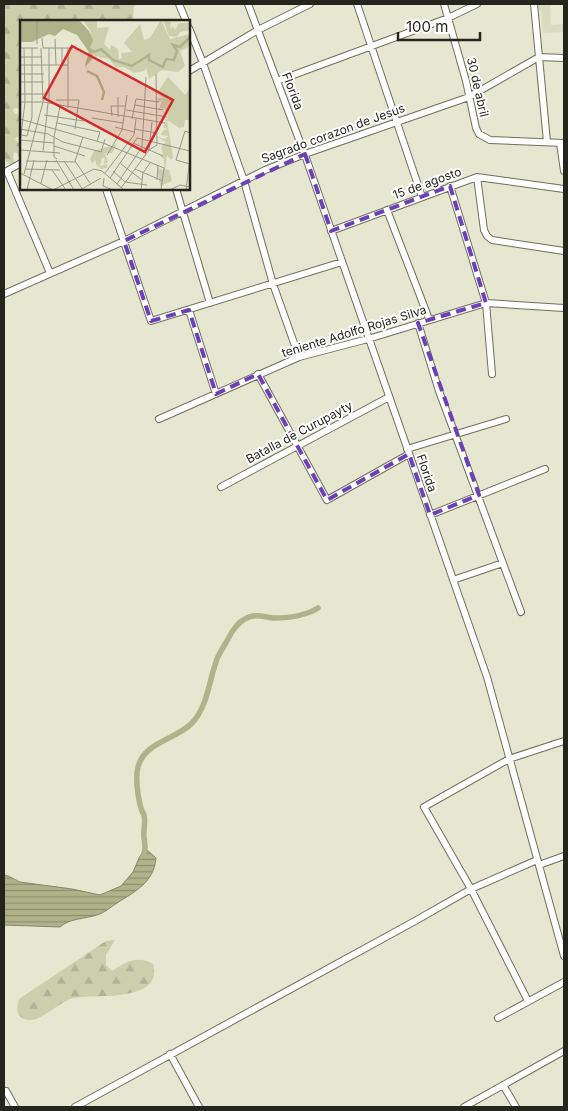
<svg xmlns="http://www.w3.org/2000/svg" width="568" height="1111" font-family="Inter,sans-serif">
  <defs>
    <pattern id="forest-firs" width="22" height="20" patternUnits="userSpaceOnUse" patternTransform="scale(1.25)"><rect width="22" height="20" fill="#cccfac"/><path d="M5 1l3.5 6h-7zM16 11l3.5 6h-7z" fill="#afb294"/></pattern>
    <pattern id="water-rules" width="6" height="5" patternUnits="userSpaceOnUse" patternTransform="scale(1.25)"><rect width="6" height="5" fill="#b0b389"/><path d="M0 2.5h6" fill="none" stroke="#8f916f"/></pattern>
  </defs>
  <rect width="100%" height="100%" fill="#e5e7d1"/>
  <path fill="#d9dbbe" d="M540 4H550L551 25 564 24V32L543 33 541 11H539V5Z"/>
  <path fill="url(#forest-firs)" d="M4 4H140L134 6 133 18 129 20 21 21V109L15 108 13 110 15 114 21 113V134L15 139 18 143H21L18 149 21 152V159L19 157 17 153 14 152 13 158 16 164 11 166 4 159Z
    M115 940 106 955V965L112 971C126 962 137 955 153 964 164 1003 95 994 73 998 59 1002 41 1022 28 1020 16 1018 16 1008 19 999L106 941Z"/>
  <path fill="url(#water-rules)" stroke="#868869" d="M146 849 156 858C154 882 136 891 117 903 111 907 104 913 97 915 85 919 70 918 60 927L4 925V876L6 875 20 882 72 889 100 895 121 886 133 872 140 856Z"/>
  <g fill="none" stroke-linecap="round" stroke-linejoin="round">
    <path stroke="#b0b389" stroke-width="5.5" d="M143 856C146 849 145 845 144 838 143 830 146 822 144 815 143 812 141 810 141 808 138 798 135 777 138 767 145 741 176 740 192 723 208 706 209 680 217 659 220 652 224 646 228 639 232 631 237 623 245 619 254 613 264 617 274 618 289 618 305 616 318 608"/>
    <defs>
      <path id="minor" d="M179 4 186 21
        M248 4 306 158 487 677 564 956
        M357 4 422 197
        M444 4 466 81 476 128 479 134 490 140 564 143
        M534 4 547 142
        M189 28 203 63 244 181 273 284 299 357
        M189 71 258 30 310 4
        M277 81 448 18 477 4
        M560 143 564 171
        M7 171 50 273
        M5 172 21 163
        M477 177 484 230 487 236 492 240 564 251
        M450 186 486 303 492 374
        M106 189 151 321 342 262
        M176 189 210 303
        M387 210 429 319
        M331 231 477 177 564 189
        M4 294 124 241 265 170 305 154 469 97 539 57 564 58
        M189 310 216 394
        M418 323 439 391 521 612
        M258 374 327 500 409 454
        M159 419 299 357 368 339 486 303 564 308
        M407 449 506 419
        M221 487 389 397
        M430 515 545 469
        M453 580 503 563
        M539 865 564 856
        M528 1001 471 889 424 807 509 759 564 741
        M498 1018 564 982
        M170 1054 199 1107
        M503 1085 516 1107
        M6 1091 15 1107
        M75 1107 415 921 471 889 537 860
        M464 1107 564 1051"/>
    </defs>
    <use href="#minor" stroke="#6e705c" stroke-width="8"/>
    <use href="#minor" stroke="#fff" stroke-width="6"/>
  </g>
  <path fill="none" stroke="#6d40b8" stroke-width="4" stroke-dasharray="10 6" stroke-linejoin="round" d="M305 154 331 231 450 186 486 303 418 323 479 495 430 515 409 454 327 500 258 374 216 394 189 310 151 321 124 241Z"/>
  <g text-anchor="middle" dominant-baseline="central" stroke-width="4" stroke-linejoin="round" paint-order="stroke">
    <g font-size="12" fill="#24251d" stroke="#fff">
      <text transform="translate(478 87) rotate(77)">30 de abril</text>
      <text transform="translate(293 91) rotate(69)">Florida</text>
      <text transform="translate(333 133) rotate(-20)">Sagrado corazon de Jesus</text>
      <text transform="translate(427 183) rotate(-20)">15 de agosto</text>
      <text transform="translate(354 331) rotate(-17)">teniente Adolfo Rojas Silva</text>
      <text transform="translate(299 432) rotate(-28)">Batalla de Curupayty</text>
      <text transform="translate(427 473) rotate(71)">Florida</text>
    </g>
  </g>
  <g transform="translate(20 20)">
    <rect width="170" height="170" fill="#e5e7d1"/>
    <path d="M63 0H77V8L89 7 84 24 90 30 91 25 98 29 99 39 102 38 101 33 112 32 104 23 120 4 124 20 130 18 141 0 150 19 170 14V26L160 31 165 46 158 52 142 50 129 59 126 47 125 51 114 53 104 47H96L89 39 68 35 71 12ZM143 0 151 2 150 9 153 6 155 10 159 3H170V10L160 12 157 17 149 16ZM148 57 165 75 170 68V100H165L164 107 159 108 147 100 153 137 151 140 147 135 145 149 149 150 152 161 140 166 137 148 144 150V139L140 136 143 134 141 127 146 122 138 117 145 119 148 116 141 115 143 110H148L143 107 148 96 144 88 139 89 142 80 138 83 137 78H143L137 73Z" fill="#cccfac"/>
    <path d="M97 124 92 133H85L88 142 84 144 85 138H82L80 146 87 144V148L81 149 76 144V140L72 143 70 139 74 131Z" fill="#cccfac"/>
    <path d="M0 0H59L69 11 73 20 70 28 77 32 72 33 73 38 66 46 68 52 65 45 69 32 57 15 43 9 35 16 29 14 12 22H0Z" fill="#b0b389"/>
    <path fill="none" stroke="#b0b389" stroke-width="2.5" d="M74 32 81 29 93 40 112 46 129 35V40L143 47 146 39 154 40 157 31 153 25 160 27 170 17M67 51 77 56 84 72 82 80"/>
    <path fill="none" stroke="#989989" stroke-width="1" d="M17 0V24M22 18 23 28H53M35 19 36 45M0 28H18M29 28V83M42 28V45M48 28V88M0 37H22M0 45H48M0 54H24M0 62H24M0 74H25M98 77V97M36 80H59L55 109M0 82H23L145 103M115 85 143 90M106 90 147 97M24 95 64 101M92 96 91 86H106M72 98 103 103M0 99 83 123 144 148 141 170M112 99 116 79 139 82M37 103 80 112 77 121M95 107 114 112M0 109 28 114 43 122 81 132 85 119M114 109 137 113M170 113 165 111 156 140 170 144M1 115 7 116 12 97V28M0 120 34 123M0 123 5 82 4 28M113 123 143 136M34 126 65 136M0 130 40 133M129 130 132 102M23 132 28 83M87 135 102 110 107 75M37 139 34 137V117L40 86M36 140 54 170M6 141 56 142M44 141 63 170M55 141 63 117M55 141 70 163M101 144 122 160M5 149 40 150M115 149 143 161M32 150 46 170M93 151 105 162 127 165M0 153 33 170 74 149 82 151 104 170M85 153 114 115 116 99M4 154 23 82 21 28M84 158 83 166 93 170M90 158 117 118 170 131M137 160 138 145M21 163 27 140M97 164 122 127 126 57M101 168 129 130 137 125 136 54M62 169 81 158M7 170 14 140M121 170 123 153 130 143M150 170 160 165 170 167M166 170 170 139"/>
    <path fill="#d62828" fill-opacity="0.15" stroke="#d62828" stroke-width="2.5" d="M52 26 153 80 125 132 24 78Z"/>
    <rect width="170" height="170" fill="none" stroke="#24251d" stroke-width="2.5"/>
  </g>
  <rect width="568" height="1111" fill="none" stroke="#24251d" stroke-width="10"/>
  <path d="M398 32v8h82v-8" fill="none" stroke="#24251d" stroke-width="2.5"/>
  <text x="406" y="32" font-size="15" fill="#24251d" stroke="#ffffff" stroke-width="4" paint-order="stroke">100 m</text>
</svg>
